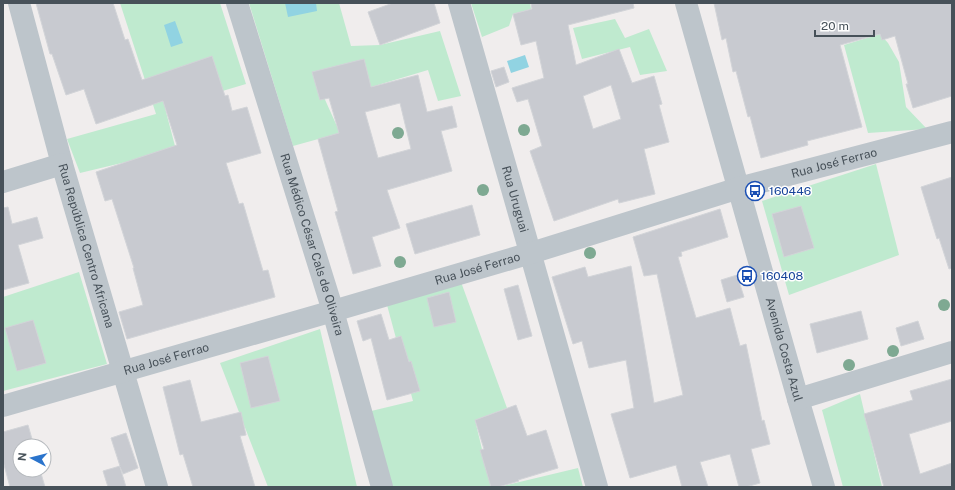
<svg xmlns="http://www.w3.org/2000/svg" width="955" height="490" font-family="'Public Sans',sans-serif">
  <rect width="100%" height="100%" fill="#f0eded"/>
  <path fill="#bfeacf" d="M120 3H220L246 84 165 108 176 150 80 173 67 139 156 114Z
    M249 3H339L351 46 380 45 440 31 461 96 438 101 428 70 371 87 313 73 340 133 293 146Z
    M471 3H530L531 9 513 14 509 26 482 37Z
    M615 19 625 38 649 29 667 71 640 75 630 47 582 59 573 28Z
    M880 34 888 43 899 62 906 107 927 129 868 133 844 45Z
    M876 164 899 255 789 295 762 201Z
    M79 272 107 364 3 391V297Z
    M461 282 507 408 475 420 491 487H390L367 412 413 401 387 305Z
    M320 329 357 487H268L220 363Z
    M860 394 882 487H843L822 410Z
    M578 468 583 487H499Z"/>
  <path fill="#91d3e2" d="M285 3H316L317 11 288 17Z
    M175 21 183 43 171 47 164 25Z
    M525 55 529 67 511 73 507 61Z"/>
  <path fill="#c8cad0" stroke="#d2d4d8" fill-rule="evenodd" d="M36 3H113L125 40 128 39 142 80 212 56 225 96 228 95 232 111 247 107 261 153 226 163 239 204 243 203 263 271 268 270 275 297 127 339 119 312 143 305 133 268H134L112 199 105 201 96 172 177 145 163 101 96 124 84 89 66 95 52 54H50Z
    M393 3H434L440 23 380 45 368 12Z
    M531 3H633L634 8 568 25 576 65 619 49 632 83 654 76 662 104 659 105 669 142 644 149 655 194 619 203 618 199 554 221 530 151 542 146 528 99 517 102 512 88 544 78 536 41 521 45 513 14 532 9ZM611 85 621 119 593 129 583 96Z
    M714 3H952V96L913 108 906 84H908L895 36 882 40 880 34 840 45 862 127 807 141 808 145 761 158 750 116 748 117 736 71 733 72 726 38 722 40Z
    M364 59 371 87 418 75 427 112 452 106 457 127 441 131 452 171 387 190 400 228 372 237 381 266 353 274 335 212 338 211 318 139 339 133 329 98 320 100 312 72ZM400 103 411 149 378 158 365 112Z
    M504 67 509 82 496 87 491 71Z
    M952 177V268L949 269 939 238 937 239 921 187Z
    M472 205 480 235 415 254 406 224Z
    M801 206 814 248 784 257 772 214Z
    M8 207 12 224 37 217 43 238 18 245 29 283 3 290V208Z
    M720 209 728 237 681 252 682 256 678 257 696 318 730 308 740 346 746 344 762 421 764 420 770 444 751 449 760 483 746 487H739L730 454 700 462 708 487H682L676 465 630 478 611 414 634 408 626 360 589 368 582 341 573 344 552 277 585 267 588 277 631 266 654 403 683 395 657 274 644 276 633 237Z
    M737 275 744 297 727 302 721 280Z
    M518 285 532 336 518 340 504 289Z
    M449 292 456 322 434 327 427 298Z
    M861 311 868 339 817 353 810 324Z
    M381 314 389 340 401 336 409 362 411 361 420 391 387 400 371 338 363 341 357 321Z
    M33 320 46 363 17 371 5 328Z
    M918 321 924 339 901 346 896 328Z
    M268 356 280 401 251 408 240 363Z
    M952 379V421L909 434 920 474 952 463V487H884L864 414 913 400 910 391Z
    M190 380 201 422 241 412 246 435 240 436 255 487H193L183 454 180 455 163 387Z
    M516 405 527 436 546 430 558 468 518 480 519 481 498 487H491L480 450 484 449 475 420Z
    M28 425 34 446H20V470H40L45 487H10L3 461V432Z
    M126 433 138 468 123 474 120 467 126 487H108L103 471 120 466 111 438Z"/>
  <g fill="none" stroke-linecap="round" stroke-linejoin="round">
    <g stroke="#bdc5cb" stroke-width="22">
      <path id="s1" d="M19 3 62 164 157 487"/>
      <path id="s2" d="M237 3 333 311 382 487"/>
      <path id="s3" d="M459 3 597 487"/>
      <path id="s4" d="M686 3 798 399 824 487"/>
      <path d="M3 182 62 164"/>
      <path d="M798 399 952 352"/>
      <path id="s5" d="M3 406 333 311 531 253 739 188 952 132"/>
    </g>
  </g>
  <g fill="#7ea992">
    <circle cx="524" cy="130" r="6"/>
    <circle cx="398" cy="133" r="6"/>
    <circle cx="483" cy="190" r="6"/>
    <circle cx="590" cy="253" r="6"/>
    <circle cx="400" cy="262" r="6"/>
    <circle cx="944" cy="305" r="6"/>
    <circle cx="893" cy="351" r="6"/>
    <circle cx="849" cy="365" r="6"/>
  </g>
  <defs>
    <symbol id="bus-ring" viewBox="-11 -11 22 22"><circle r="9.5" fill="#fff" stroke="#1a4fb4" stroke-width="1.5"/><path d="M-5-6H5V4H4V6H2V4H-2V6H-4V4H-5ZM-3.5-4V0h7V-4ZM-3.5 1.2v1.5H-2V1.2ZM2 1.2v1.5H3.5V1.2Z" fill="#1a4fb4"/></symbol>
  </defs>
  <g fill-rule="evenodd">
    <use href="#bus-ring" x="744" y="180" width="22" height="22"/>
    <use href="#bus-ring" x="736" y="265" width="22" height="22"/>
  </g>
  <g text-anchor="middle" dominant-baseline="central" stroke-width="3" stroke-linejoin="round" paint-order="stroke">
    <g font-size="12" fill="#475159" stroke="#fff">
      <text stroke="none"><textPath href="#s5" startOffset="866">Rua José Ferrao</textPath></text>
      <text stroke="none"><textPath href="#s3" startOffset="204">Rua Uruguai</textPath></text>
      <text stroke="none"><textPath href="#s2" startOffset="253">Rua Médico César Cals de Oliveira</textPath></text>
      <text stroke="none"><textPath href="#s1" startOffset="252">Rua República Centro Africana</textPath></text>
      <text stroke="none"><textPath href="#s5" startOffset="494">Rua José Ferrao</textPath></text>
      <text stroke="none"><textPath href="#s4" startOffset="360">Avenida Costa Azul</textPath></text>
      <text stroke="none"><textPath href="#s5" startOffset="170">Rua José Ferrao</textPath></text>
    </g>
    <g font-size="12" fill="#164399" stroke="#fff" text-anchor="start">
      <text x="769" y="191">160446</text>
      <text x="761" y="276">160408</text>
    </g>
  </g>
  <rect width="955" height="490" fill="none" stroke="#475159" stroke-width="8"/>
  <g transform="translate(32 458) rotate(277)"><circle r="19" fill="#ffffff" stroke="#b5b9bd"/>
  <path d="M0-3L7 15L0 10L-7 15Z" fill="#2b74cc"/>
  <text y="-6" font-size="11" font-weight="bold" text-anchor="middle" fill="#475159">N</text>
  </g>
  <path d="M815 30v6h59v-6" fill="none" stroke="#475159" stroke-width="2"/>
  <text x="821" y="30" font-size="12" fill="#475159" stroke="#ffffff" stroke-width="3" paint-order="stroke">20 m</text>
</svg>
